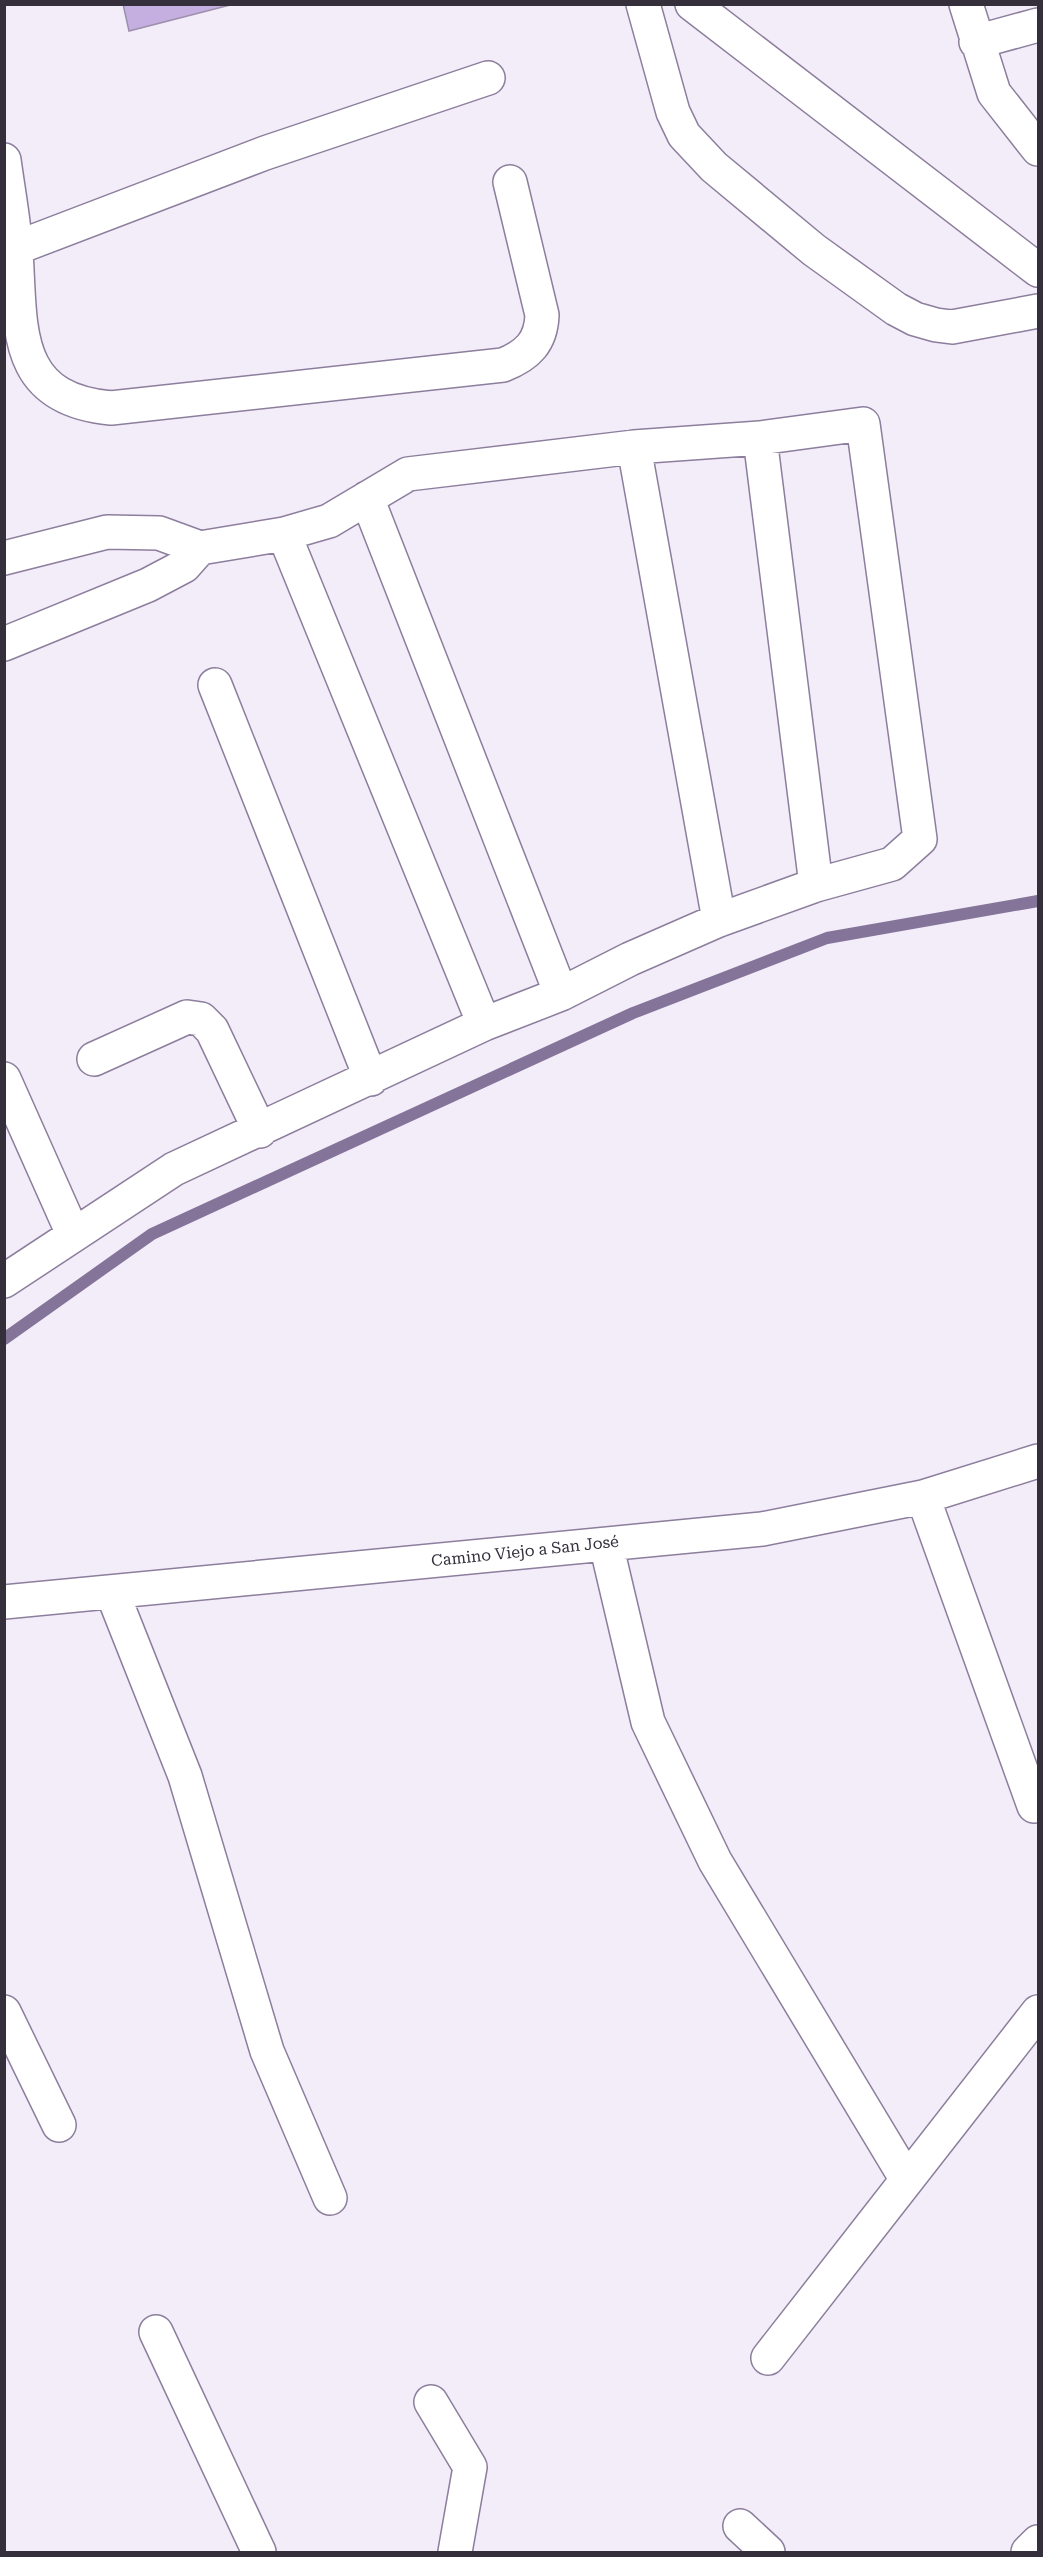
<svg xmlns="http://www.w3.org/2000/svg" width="1043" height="2557" font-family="'Roboto Serif',serif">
  <rect width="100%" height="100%" fill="#f3edfa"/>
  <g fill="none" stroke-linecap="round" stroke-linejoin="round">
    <path stroke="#857499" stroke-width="12" d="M4 1339 152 1234 633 1013 827 938 1038 901"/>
  </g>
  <path fill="#c5afe0" stroke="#9d90ae" stroke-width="1.5" d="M123 4H234L129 31Z"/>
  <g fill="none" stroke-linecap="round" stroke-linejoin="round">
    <defs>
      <path id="minor" d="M643 4 673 112 684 135 714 167 814 250 896 309 915 319 936 325 952 327 1038 311
        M692 4 1038 270
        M966 4 994 93 1038 149
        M976 42 1038 25
        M4 160C8 190 14 221 16 251 21 329 12 399 111 408L503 365C528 355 541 342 542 315L510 182
        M16 248 265 153 488 78
        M760 438 816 885
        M367 498 561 994
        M284 534 484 1024
        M4 558 107 532 159 533 200 548 284 534 329 521 408 474 634 447 719 920
        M4 644 148 585 184 566 200 548
        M215 685 371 1079
        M94 1059 187 1017 201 1019 212 1030 260 1131
        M4 1079 73 1234
        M4 1281 174 1169 484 1024 561 994 630 959 719 920 816 885 892 864 920 839 863 424 760 438 634 447
        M923 1497 1034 1806
        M606 1544 648 1722 715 1861 907 2180
        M112 1592 185 1776 267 2051 330 2198
        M4 1602 762 1529 923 1497 1038 1461
        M4 2012 59 2125
        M156 2332 259 2552
        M768 2358 1038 2012
        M431 2402 470 2467 455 2552
        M740 2526 768 2552
        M1028 2552 1038 2542"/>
    </defs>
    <use href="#minor" stroke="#8c7e9c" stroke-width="36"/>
    <use href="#minor" stroke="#fff" stroke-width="33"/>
  </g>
  <g text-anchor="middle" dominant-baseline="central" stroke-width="4.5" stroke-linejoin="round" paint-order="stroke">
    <g font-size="16" fill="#342f3b" stroke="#fff">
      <text transform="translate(525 1551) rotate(-6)">Camino Viejo a San José</text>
    </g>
  </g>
  <rect width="1043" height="2557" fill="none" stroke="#342f3b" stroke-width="12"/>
</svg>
